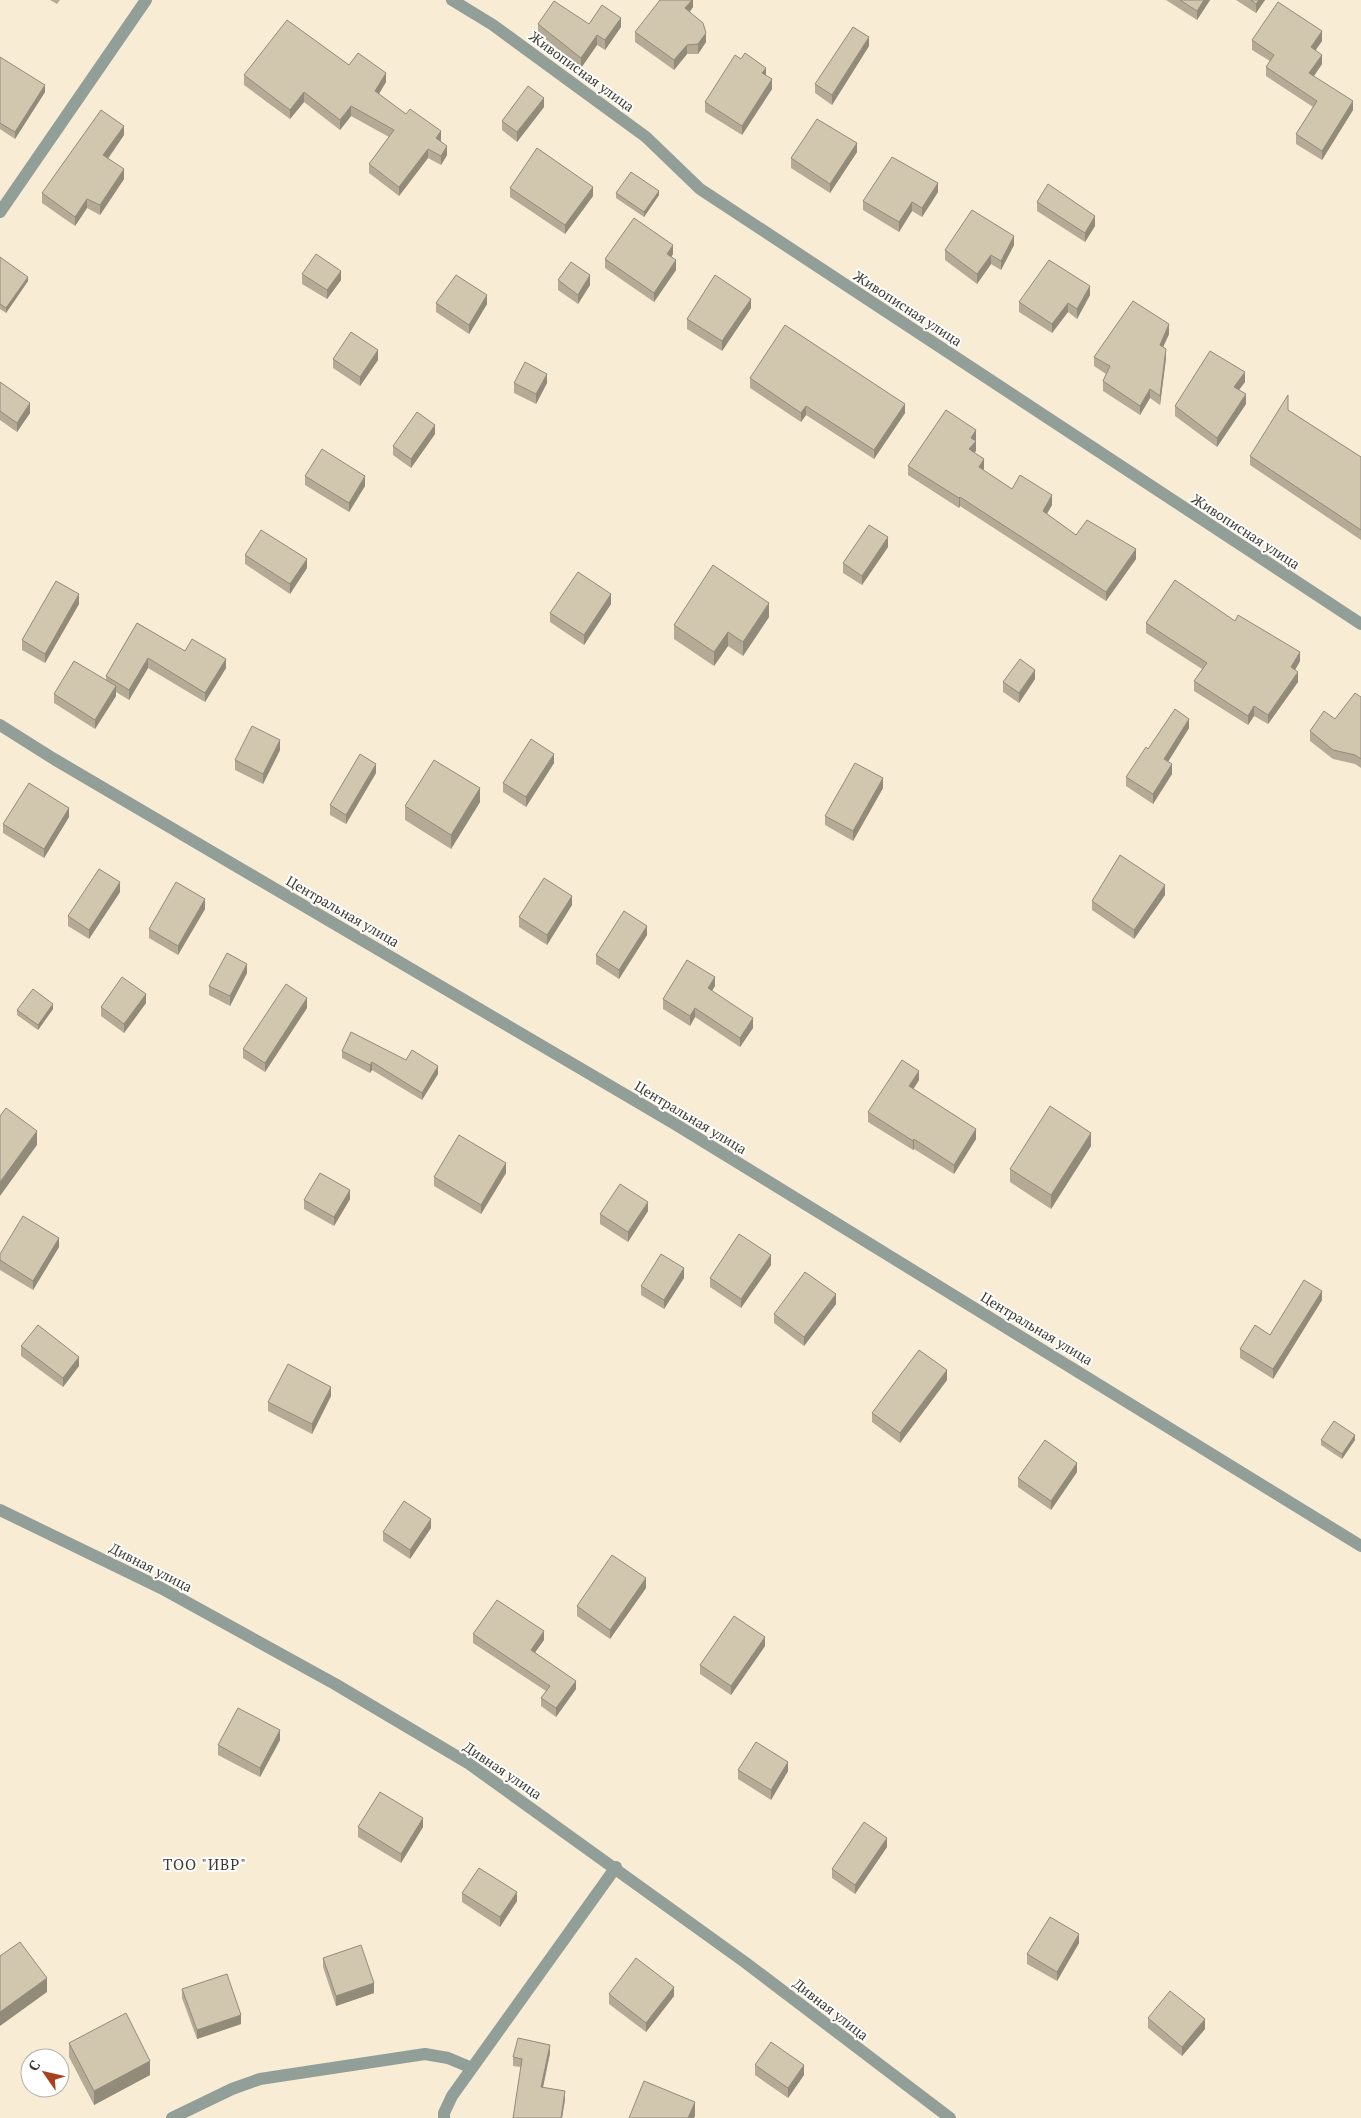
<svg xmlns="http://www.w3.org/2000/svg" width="1361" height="2118" font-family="'PT Serif',serif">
  <rect width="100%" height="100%" fill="#f8edd4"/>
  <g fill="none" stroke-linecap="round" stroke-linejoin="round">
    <path stroke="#929e98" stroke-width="12" d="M452 0 493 25 646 137 700 189 1361 624
      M0 212 146 0
      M0 725 54 759 675 1124 1361 1546
      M0 1510 161 1588 335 1684 468 1763 746 1963 950 2118
      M172 2118 232 2089 260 2079 306 2072 425 2054 448 2058 472 2068
      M444 2118V2113L452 2096 616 1867"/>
  </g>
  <path fill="#b4aa96" d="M50 0H60L57 4Z
    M693 0V7L690 12 706 42 698 54H687L674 70 635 42V32Z
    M1166 0H1210L1197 20Z
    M1236 0H1265L1256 13Z
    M538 24H589L621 27 605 50 597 45 581 68 538 33Z
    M1252 40 1322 41 1315 50 1322 64 1314 76 1353 110 1322 160 1296 144V134L1313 107 1266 76V67L1270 61 1252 50Z
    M869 46 832 105 815 93V84Z
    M0 57 45 92 15 139 0 129Z
    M349 65 386 82 379 94 441 141 447 155 441 165 428 158 399 196 369 173V164L389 137 351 116 340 130 304 102 290 119 244 85V75Z
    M766 76 772 89 742 135 705 112V102Z
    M544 107 517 142 502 130V121Z
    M124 135 108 159 124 179 100 215 87 208 75 226 42 203V193Z
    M857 152 830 193 791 168V158Z
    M510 188 593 196 565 234 510 197Z
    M938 192 922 217 912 211 899 232 863 210V201Z
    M616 193 659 195 644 217 616 198Z
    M1037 202 1095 226 1085 242 1037 211Z
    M1014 245 1001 270 991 264 977 284 945 260V250Z
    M673 254 671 257 676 270 654 302 605 268V259Z
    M0 257 28 281 6 313 0 309Z
    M302 274 341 280 327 299 302 284Z
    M558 280 590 285 578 304 558 290Z
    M1090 295 1077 319 1068 312 1052 333 1019 312V302Z
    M436 303 487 304 469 334 436 312Z
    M751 308 722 351 687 329V319Z
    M1169 334 1163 347 1166 358 1160 405 1150 398 1140 415 1103 391V381L1106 374 1094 366V357Z
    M333 359 378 360 360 386 333 368Z
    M750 378 905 413 874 459 806 415 801 422 750 388Z
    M0 382 30 413 17 432 0 420Z
    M1245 382 1239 390 1246 404 1217 447 1175 416V406Z
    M514 383H547L536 404 514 393Z
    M1288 410 1361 457V540L1250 465V456Z
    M435 434 411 468 393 455V446Z
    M976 440 975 441 976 451 974 452 984 469 983 470 1012 489 1052 505 1047 514 1076 535 1136 559 1106 601 960 506 959 508 908 475V466Z
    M305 476 365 486 349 512 305 485Z
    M888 547 862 585 843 573V563Z
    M245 555 307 568 290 594 245 564Z
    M79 604 45 663 22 650V640Z
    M611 604 584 645 550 622V613Z
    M769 617 743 656 728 646 714 666 674 639V625Z
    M1235 621 1300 661 1295 670 1298 682 1268 724 1254 716 1248 725 1194 691V681L1202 669 1146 633V623Z
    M137 623 185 651 226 668 205 702 148 668 129 700 116 692V696L95 729 54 703V694L106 680V676Z
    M1035 679 1019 703 1003 692V682Z
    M1361 697V768L1355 764 1333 759 1310 741V731L1335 719Z
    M1189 728 1168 762 1172 774 1153 804 1126 786V777L1148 749Z
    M280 750 263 784 235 770V760Z
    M554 763 526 807 503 792V783Z
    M376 773 346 824 330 815V805Z
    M883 788 853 841 825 825V816Z
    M480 802 451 849 405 820V806Z
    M69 817 44 858 3 833V824Z
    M120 892 89 939 68 926V916Z
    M1165 895 1134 939 1092 910V901Z
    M572 905 547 945 519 927V917Z
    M205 909 178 955 149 938V929Z
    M647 935 619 979 596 964V955Z
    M247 973 230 1006 209 995V986Z
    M715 986 712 991 753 1028 740 1047 695 1017 690 1026 663 1009V999Z
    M146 1003 124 1033 101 1016V1007Z
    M307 1008 265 1072 243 1058V1049Z
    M53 1009 38 1030 17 1015V1010Z
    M342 1051 406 1060 438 1074 422 1100 372 1070 370 1073 342 1058Z
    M919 1080 913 1089 976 1139 954 1174 914 1149 913 1150 868 1122V1112Z
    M1091 1146 1051 1209 1010 1182V1169Z
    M506 1173 481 1214 434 1186V1177Z
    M350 1199 334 1226 304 1209V1200Z
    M648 1211 628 1242 600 1224V1214Z
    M59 1247 33 1290 0 1270V1254Z
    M771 1265 741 1308 710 1287V1278Z
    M684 1278 664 1309 641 1295V1286Z
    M1322 1300 1273 1379 1240 1358V1349L1270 1335Z
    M836 1304 804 1346 774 1323V1314Z
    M21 1346 79 1366 63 1387 21 1356Z
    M947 1380 900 1443 872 1422V1413Z
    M331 1396 312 1434 268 1411V1402Z
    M1321 1440H1355L1342 1459 1321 1445Z
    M1077 1472 1051 1510 1018 1487V1478Z
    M431 1528 410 1559 383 1541V1532Z
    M646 1588 610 1639 577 1616V1606Z
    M473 1634 544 1640 535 1652 576 1689 556 1717 541 1706V1698L546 1691 473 1643Z
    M765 1646 731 1695 700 1674V1665Z
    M280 1740 260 1777 218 1755V1745Z
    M738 1770 788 1771 771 1800 738 1779Z
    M358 1827H423L401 1863 358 1837Z
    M887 1847 855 1894 832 1878V1869Z
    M462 1893 517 1901 500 1927 462 1902Z
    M1079 1943 1057 1981 1027 1964V1954Z
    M323 1958 374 1993 336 2006 323 1967Z
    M182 1989 241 2024 197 2039 182 1998Z
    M609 1994 674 1996 646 2032 609 2004Z
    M1148 2018 1205 2029 1182 2056 1148 2028Z
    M69 2043 150 2075 94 2105 69 2057Z
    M550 2053 543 2088 565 2099 562 2118 521 2067 513 2066V2057Z
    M755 2065 804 2075 788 2098 755 2075Z"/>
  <path fill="#928b7a" d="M692 0H693V7L685 17V8Z
    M1204 0H1210L1197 20V11Z
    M1259 0H1265L1256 13V4Z
    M621 18V27L605 50V40Z
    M1322 31V41L1311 57V47Z
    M706 33V42L698 54V44Z
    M597 35V45L581 68V58Z
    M869 37V46L832 105V95Z
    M687 45V54L674 70V60Z
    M1322 55V64L1309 83V73Z
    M766 68V77L762 73Z
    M386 73V82L375 100V91Z
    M772 79V89L742 135V126Z
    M45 85V92L15 139V132Z
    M304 92V102L290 119V110Z
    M544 98V107L517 142V132Z
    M1353 101V110L1322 160V151Z
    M351 106V116L340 130V120Z
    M124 126V135L103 165V155Z
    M441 131V141L436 147V138Z
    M857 143V152L830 193V184Z
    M447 146V155L441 165V156Z
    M428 149V158L399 196V187Z
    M124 169V179L100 215V205Z
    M938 183V192L922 217V208Z
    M593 187V196L565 234V225Z
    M659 191V195L644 217V212Z
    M87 199V208L75 226V217Z
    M912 202V211L899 232V222Z
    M1095 216V226L1085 242V233Z
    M1014 236V245L1001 270V261Z
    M673 245V254L667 264V254Z
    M991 255V264L977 284V274Z
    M676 260V270L654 302V293Z
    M341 271V280L327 299V290Z
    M590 275V285L578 304V295Z
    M28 277V281L6 313V308Z
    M1090 286V295L1077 319V309Z
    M487 295V304L469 334V325Z
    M751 299V308L722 351V341Z
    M1068 303V312L1052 333V324Z
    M1169 324V334L1160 354V345Z
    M1166 349V358L1160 405V396Z
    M378 350V360L360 386V377Z
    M1245 372V382L1234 396V387Z
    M547 374V383L536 404V394Z
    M1150 389V398L1140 415V406Z
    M1246 394V404L1217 447V438Z
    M30 403V413L17 432V423Z
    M905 404V413L874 459V450Z
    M806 406V415L801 422V413Z
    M435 425V434L411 468V459Z
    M976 430V440L973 444 976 441V451L969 458V449L971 438Z
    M984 459V469L979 476V467Z
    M365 476V486L349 512V503Z
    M1052 495V505L1043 520V511Z
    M960 497V506L959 508V498Z
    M888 537V547L862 585V576Z
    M1136 549V559L1106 601V592Z
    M307 559V568L290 594V584Z
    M79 594V604L45 663V654Z
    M611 594V604L584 645V635Z
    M769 603V617L743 656V642Z
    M728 632V646L714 666V652Z
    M1300 652V661L1291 677V667Z
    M148 658V668L129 700V690Z
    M226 659V668L205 702V693Z
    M1035 670V679L1019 703V693Z
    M1298 672V682L1268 724V715Z
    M116 686V696L95 729V720Z
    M1254 706V716L1248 725V716Z
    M1189 719V728L1164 768V759Z
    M280 740V750L263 784V774Z
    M554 754V763L526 807V797Z
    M376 764V773L346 824V815Z
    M1172 764V774L1153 804V794Z
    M883 778V788L853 841V831Z
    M480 788V802L451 849V835Z
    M69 808V817L44 858V849Z
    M120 882V892L89 939V930Z
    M1165 885V895L1134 939V930Z
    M572 896V905L547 945V935Z
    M205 899V909L178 955V946Z
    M647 926V935L619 979V970Z
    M247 964V973L230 1006V996Z
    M715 977V986L708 997V988Z
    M146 994V1003L124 1033V1024Z
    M307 998V1008L265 1072V1063Z
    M53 1004V1009L38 1030V1025Z
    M695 1008V1017L690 1026V1016Z
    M753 1018V1028L740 1047V1038Z
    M372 1062V1070L370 1073V1065Z
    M438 1066V1074L422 1100V1093Z
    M919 1071V1080L909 1096V1086Z
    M976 1129V1139L954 1174V1165Z
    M37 1131V1145L0 1196V1182Z
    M1091 1133V1146L1051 1209V1195Z
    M914 1139V1149L913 1150V1141Z
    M506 1163V1173L481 1214V1205Z
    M350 1190V1199L334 1226V1217Z
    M648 1202V1211L628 1242V1232Z
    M59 1238V1247L33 1290V1281Z
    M771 1255V1265L741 1308V1299Z
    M684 1268V1278L664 1309V1300Z
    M1322 1291V1300L1273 1379V1369Z
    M836 1294V1304L804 1346V1337Z
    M79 1357V1366L63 1387V1378Z
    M947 1370V1380L900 1443V1433Z
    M331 1387V1396L312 1434V1424Z
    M1355 1435V1440L1342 1459V1454Z
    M1077 1463V1472L1051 1510V1501Z
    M431 1519V1528L410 1559V1550Z
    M646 1578V1588L610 1639V1630Z
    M544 1631V1640L531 1658V1650Z
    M765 1637V1646L731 1695V1686Z
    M576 1681V1689L556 1717V1708Z
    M280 1730V1740L260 1777V1768Z
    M788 1762V1771L771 1800V1790Z
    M423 1818V1827L401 1863V1854Z
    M887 1838V1847L855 1894V1885Z
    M517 1892V1901L500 1927V1917Z
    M1079 1934V1943L1057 1981V1972Z
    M47 1978V1992L0 2026V2012Z
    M374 1983V1993L336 2006V1996Z
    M674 1987V1996L646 2032V2023Z
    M241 2015V2024L197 2039V2030Z
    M1205 2019V2029L1182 2056V2047Z
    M550 2045V2053L541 2096V2087Z
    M150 2061V2075L94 2105V2091Z
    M804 2065V2075L788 2098V2088Z
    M565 2091V2099L562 2118H561Z
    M695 2102V2116L694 2118H688Z"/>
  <path fill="#d1c6ae" stroke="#928b7a" d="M660 0H692L685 8 703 23 706 33 698 44 687 45 674 60 635 32Z
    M1180 0H1204L1197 11Z
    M1251 0H1259L1256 4Z
    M554 1 589 24 602 5 621 18 605 40 597 35 581 58 538 24Z
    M1278 2 1322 31 1311 47 1322 55 1309 73 1353 101 1322 151 1296 134 1317 101 1266 67 1274 55 1252 40Z
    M287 20 349 65 358 53 386 73 375 91 406 114 410 109 441 131 436 138 447 146 441 156 428 149 399 187 369 164 394 130 351 106 340 120 304 92 290 110 244 75Z
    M853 27 869 37 832 95 815 84Z
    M745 53 766 68 762 73 772 79 742 126 705 102 735 55 741 59Z
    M0 57 45 85 15 132 0 123Z
    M528 86 544 98 517 132 502 121Z
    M101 110 124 126 103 155 124 169 100 205 87 199 75 217 42 193Z
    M817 119 857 143 830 184 791 158Z
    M537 148 593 187 565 225 510 188Z
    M892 157 938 183 922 208 912 202 899 222 863 201Z
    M631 172 659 191 644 212 616 193Z
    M1048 184 1095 216 1085 233 1037 202Z
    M972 210 1014 236 1001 261 991 255 977 274 945 250Z
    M634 218 673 245 667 254 676 260 654 293 605 259Z
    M316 254 341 271 327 290 302 274Z
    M0 257 28 277 6 308 0 304Z
    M1049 260 1090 286 1077 309 1068 303 1052 324 1019 302Z
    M571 262 590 275 578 295 558 280Z
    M456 275 487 295 469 325 436 303Z
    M715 275 751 299 722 341 687 319Z
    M1133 301 1169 324 1160 345 1166 349 1160 396 1150 389 1140 406 1103 381 1110 366 1094 357Z
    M785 325 905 404 874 450 806 406 801 413 750 378Z
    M351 332 378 350 360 377 333 359Z
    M1210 351 1245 372 1234 387 1246 394 1217 438 1175 406Z
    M525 362 547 374 536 394 514 383Z
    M0 382 30 403 17 423 0 411Z
    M1288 395V410L1361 457V530L1250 456Z
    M946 410 976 430 971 438 976 441 969 449 984 459 979 467 1012 489 1020 475 1052 495 1043 511 1076 535 1087 520 1136 549 1106 592 960 497 959 498 908 466Z
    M417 412 435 425 411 459 393 446Z
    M322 449 365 476 349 503 305 476Z
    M869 525 888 537 862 576 843 563Z
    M261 530 307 559 290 584 245 555Z
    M713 565 769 603 743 642 728 632 714 652 674 625Z
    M578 572 611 594 584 635 550 613Z
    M1175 580 1235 621 1238 615 1300 652 1291 667 1298 672 1268 715 1254 706 1248 716 1194 681 1207 663 1146 623Z
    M56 581 79 594 45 654 22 640Z
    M137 623 185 651 192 639 226 659 205 693 148 658 129 690 106 676Z
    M1020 659 1035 670 1019 693 1003 682Z
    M74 661 116 686 95 720 54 694Z
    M1355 693 1361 697V759L1355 755 1333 750 1310 731 1324 711 1335 719Z
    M1175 709 1189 719 1164 759 1172 764 1153 794 1126 777 1146 747 1148 749Z
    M252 726 280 740 263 774 235 760Z
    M531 739 554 754 526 797 503 783Z
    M360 754 376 764 346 815 330 805Z
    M434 760 480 788 451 835 405 806Z
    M855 763 883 778 853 831 825 816Z
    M29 783 69 808 44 849 3 824Z
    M1120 855 1165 885 1134 930 1092 901Z
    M99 869 120 882 89 930 68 916Z
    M544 878 572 896 547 935 519 917Z
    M176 882 205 899 178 946 149 929Z
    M624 911 647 926 619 970 596 955Z
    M227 953 247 964 230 996 209 986Z
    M687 960 715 977 708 988 753 1018 740 1038 695 1008 690 1016 663 999Z
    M122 977 146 994 124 1024 101 1007Z
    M286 984 307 998 265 1063 243 1049Z
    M33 989 53 1004 38 1025 17 1010Z
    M351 1032 406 1060 412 1050 438 1066 422 1093 372 1062 370 1065 342 1051Z
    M902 1060 919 1071 909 1086 976 1129 954 1165 914 1139 913 1141 868 1112Z
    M1050 1106 1091 1133 1051 1195 1010 1169Z
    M6 1108 37 1131 0 1182V1116Z
    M459 1135 506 1163 481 1205 434 1177Z
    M320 1173 350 1190 334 1217 304 1200Z
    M620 1184 648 1202 628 1232 600 1214Z
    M23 1216 59 1238 33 1281 0 1260V1254Z
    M739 1234 771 1255 741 1299 710 1278Z
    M661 1254 684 1268 664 1300 641 1286Z
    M805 1272 836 1294 804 1337 774 1314Z
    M1304 1280 1322 1291 1273 1369 1240 1349 1255 1325 1270 1335Z
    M38 1325 79 1357 63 1378 21 1346Z
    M919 1350 947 1370 900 1433 872 1413Z
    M288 1364 331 1387 312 1424 268 1402Z
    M1334 1421 1355 1435 1342 1454 1321 1440Z
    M1045 1440 1077 1463 1051 1501 1018 1478Z
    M404 1501 431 1519 410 1550 383 1532Z
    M612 1555 646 1578 610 1630 577 1606Z
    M497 1600 544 1631 531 1650 576 1681 556 1708 541 1698 550 1686 473 1634Z
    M734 1616 765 1637 731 1686 700 1665Z
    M238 1708 280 1730 260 1768 218 1745Z
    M756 1742 788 1762 771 1790 738 1770Z
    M380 1792 423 1818 401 1854 358 1827Z
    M864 1822 887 1838 855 1885 832 1869Z
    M479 1868 517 1892 500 1917 462 1893Z
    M1050 1917 1079 1934 1057 1972 1027 1954Z
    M20 1942 47 1978 0 2012V1956Z
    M361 1945 374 1983 336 1996 323 1958Z
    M636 1958 674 1987 646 2023 609 1994Z
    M227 1974 241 2015 197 2030 182 1989Z
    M1170 1991 1205 2019 1182 2047 1148 2018Z
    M126 2013 150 2061 94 2091 69 2043Z
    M518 2038 550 2045 541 2087 565 2091 561 2118H513L522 2059 513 2057Z
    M771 2042 804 2065 788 2088 755 2065Z
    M644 2081 695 2102 688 2118H629Z"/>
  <g text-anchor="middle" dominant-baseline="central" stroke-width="4" stroke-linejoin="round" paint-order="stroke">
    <g font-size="14" fill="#3e3a30" stroke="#fff">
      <text transform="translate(582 71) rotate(36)">Живописная улица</text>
      <text transform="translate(908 308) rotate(33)">Живописная улица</text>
      <text transform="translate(1246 531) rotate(33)">Живописная улица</text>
      <text transform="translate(343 911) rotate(30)">Центральная улица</text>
      <text transform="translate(691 1117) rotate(31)">Центральная улица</text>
      <text transform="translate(1037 1328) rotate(31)">Центральная улица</text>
      <text transform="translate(151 1567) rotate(27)">Дивная улица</text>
      <text transform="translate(503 1770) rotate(34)">Дивная улица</text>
      <text transform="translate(831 2009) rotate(38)">Дивная улица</text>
    </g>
    <g font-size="15" letter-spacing="1" fill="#3e3a30" stroke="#fff">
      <text x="205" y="1864">ТОО "ИВР"</text>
    </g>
  </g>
  <g transform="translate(45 2073) rotate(304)"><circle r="24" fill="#ffffff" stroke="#b2b0ac"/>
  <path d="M0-4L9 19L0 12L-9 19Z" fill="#a8411c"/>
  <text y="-8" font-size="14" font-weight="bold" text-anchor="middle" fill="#3e3a30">С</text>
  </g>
</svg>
